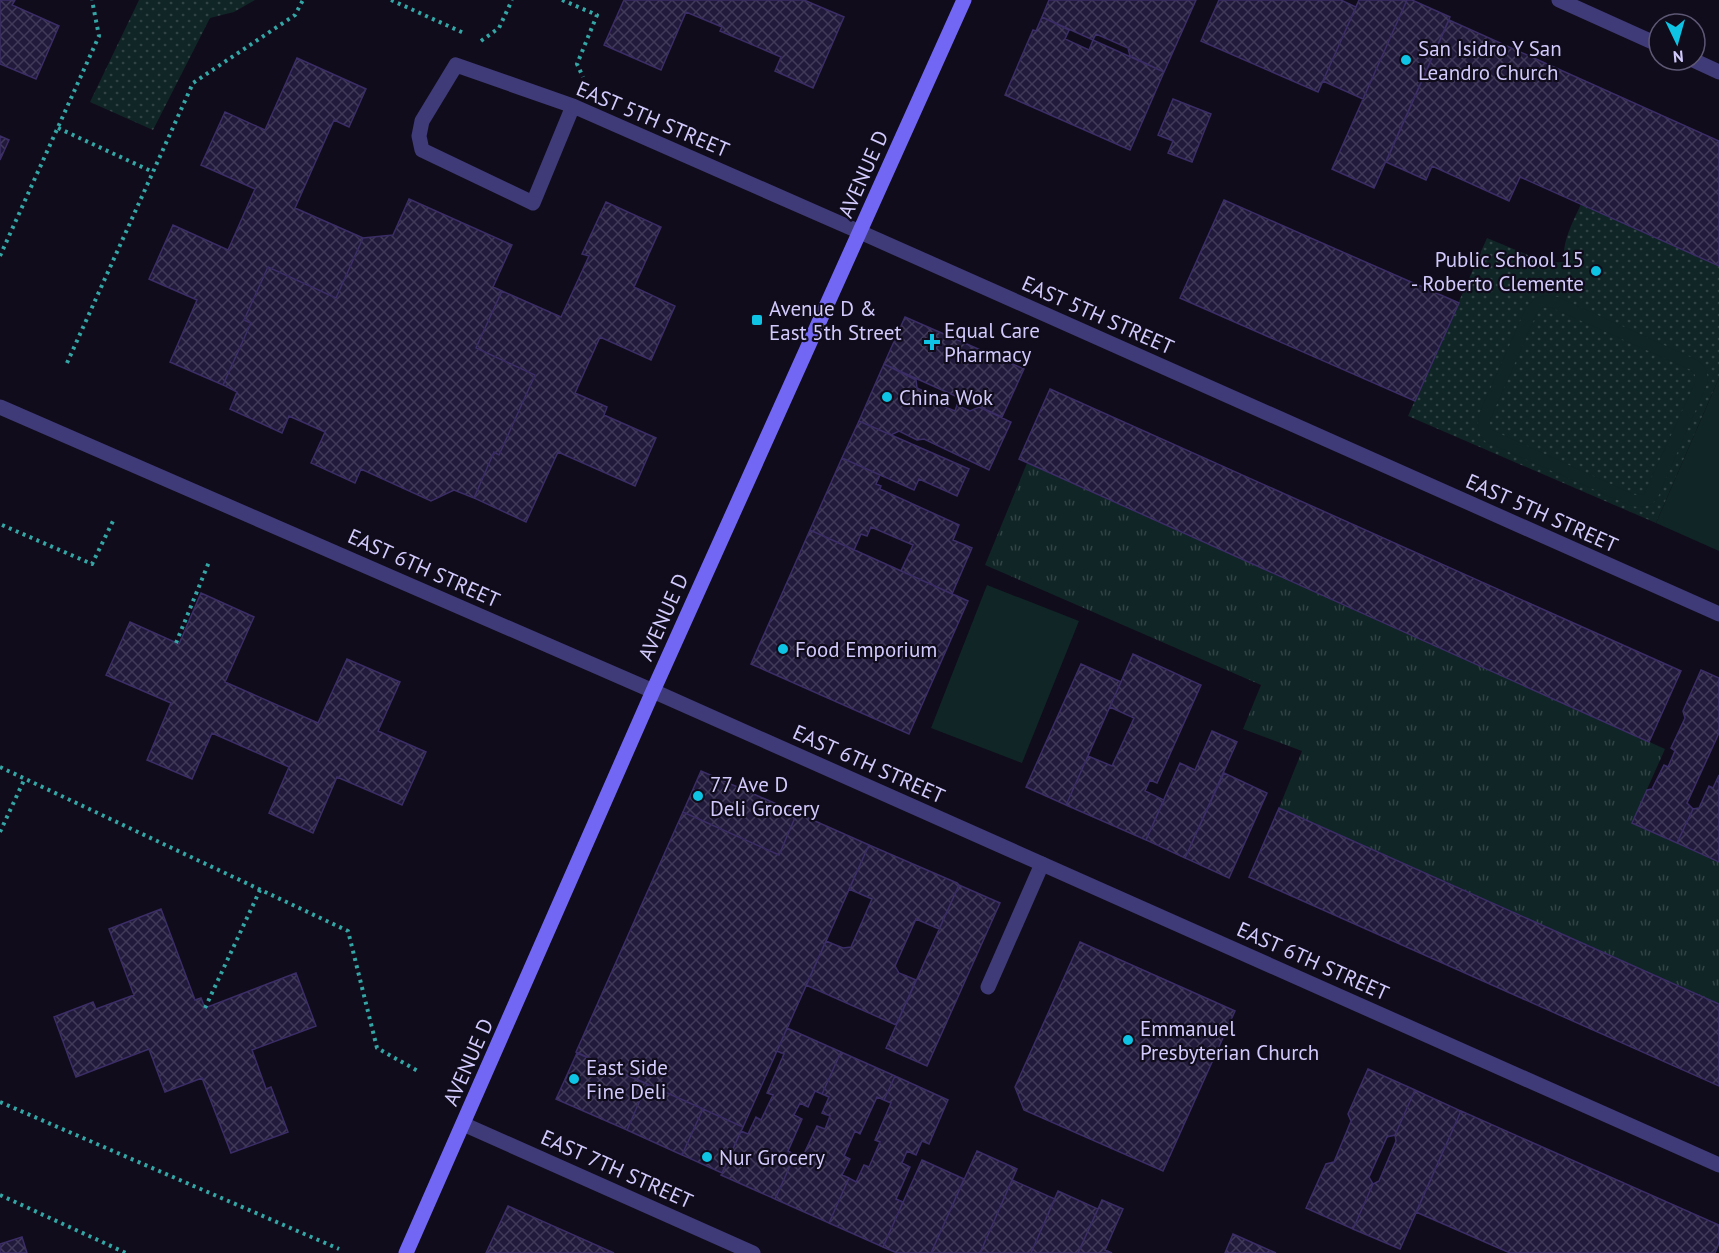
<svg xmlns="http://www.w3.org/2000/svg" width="1719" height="1253" font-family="'PT Sans',sans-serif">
  <defs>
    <pattern id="grass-tufts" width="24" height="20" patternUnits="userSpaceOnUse" patternTransform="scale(1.5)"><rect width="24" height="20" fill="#102525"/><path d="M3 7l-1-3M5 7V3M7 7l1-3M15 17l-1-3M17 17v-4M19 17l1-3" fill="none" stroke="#324346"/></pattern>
    <pattern id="park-dots" width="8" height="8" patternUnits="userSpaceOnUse" patternTransform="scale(1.5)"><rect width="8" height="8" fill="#102525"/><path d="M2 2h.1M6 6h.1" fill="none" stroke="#324346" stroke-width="1.8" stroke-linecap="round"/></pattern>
    <pattern id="building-cross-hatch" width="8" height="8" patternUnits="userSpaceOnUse" patternTransform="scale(1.5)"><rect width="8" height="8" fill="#221a3b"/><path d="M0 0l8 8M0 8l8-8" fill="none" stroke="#413a58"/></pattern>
  </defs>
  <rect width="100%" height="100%" fill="#100c1b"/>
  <path fill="url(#grass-tufts)" d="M1027 463 1665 749 1632 823 1719 862V1004L1279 808 1302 751 1243 729 1261 685 985 565Z"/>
  <path fill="url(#park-dots)" d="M139 0H255L234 12 210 18 153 130 90 102Z
    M1581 204 1719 266V378L1656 523 1408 416 1487 238 1547 263 1564 262C1562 241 1572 224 1581 204Z"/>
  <path fill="#102525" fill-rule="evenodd" d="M1545 295 1558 297 1697 360C1706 366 1709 374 1707 384L1658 497C1651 507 1641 509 1629 505L1486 442C1477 434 1477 426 1479 414L1526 308 1534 299ZM1550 307 1691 370 1695 375V383L1644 494 1635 495 1490 429V420L1537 313 1542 308Z
    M1719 378V551L1656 523Z
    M987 585 1079 621 1022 763 931 728Z"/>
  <path fill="url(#building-cross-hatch)" stroke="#3b2d66" stroke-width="1.5" d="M0 0H15L12 5 59 26 36 79 0 64Z
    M624 0H804L844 17 813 88 775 71 781 57 720 31 722 27 686 12 661 70 604 45Z
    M1049 0H1196L1164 72 1130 56 1128 48 1096 34 1093 40 1042 17Z
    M1219 0H1341L1356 7 1318 92 1201 41Z
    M1359 0H1407L1363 99 1323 81Z
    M1407 0H1412L1450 17 1374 188 1332 169Z
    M1042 17 1069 30 1065 39 1089 50 1093 40 1164 72 1130 150 1005 95 1033 30 1036 31Z
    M1449 20 1719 141V266L1520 177 1509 201 1432 166 1426 180 1386 162Z
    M297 58 366 89 349 127 334 120 295 208 363 238 336 298 268 267 244 320 251 323 223 385 170 362 197 300 149 279 173 225 228 250 255 189 201 165 225 112 265 130Z
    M1173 99 1211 114 1192 162 1168 153 1173 141 1158 135Z
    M0 136 9 140 0 160Z
    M409 199 512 245 493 287 502 291 476 348 535 375 499 455 494 452 474 498 454 490 431 501 361 469 355 483 311 463 325 432 289 416 282 433 230 409 237 392 223 385 251 323 244 320 268 267 336 298 363 238 393 235Z
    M1224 200 1459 303 1415 401 1180 298Z
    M606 202 661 227 634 287 675 306 651 360 600 337 575 393 607 407 604 415 656 438 635 486 558 452 526 522 474 498 494 452 499 455 535 375 476 348 502 291 561 317 589 256 582 254Z
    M905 317 1024 369 1002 417 884 364Z
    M884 364 916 380 917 388 943 400 940 405 955 411 957 405 970 411 979 407 1011 422 989 470 924 439 917 440 899 431 891 435 859 421Z
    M1050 389 1681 671 1649 742 1019 459Z
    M859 421 969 469 957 496 919 479 914 490 842 458Z
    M842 458 880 475 876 484 881 486 880 489 959 525 953 540 972 548 952 594 901 571 913 545 871 527 867 536 861 534 854 550 810 530Z
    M810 530 968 601 909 734 751 664Z
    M201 593 254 617 225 682 318 723 347 659 400 682 378 731 426 752 402 805 337 777 313 833 269 813 289 767 212 733 192 779 147 760 171 703 106 675 130 622 179 644Z
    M1133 654 1201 685 1157 783 1150 780 1145 791 1164 800 1146 840 1066 805 1088 756 1112 766 1134 718 1110 707Z
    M1081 664 1121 682 1066 805 1026 787Z
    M1701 670 1719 678V733L1687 803 1693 809 1677 843 1632 823 1647 790 1652 789 1664 765 1668 767 1675 751 1671 748 1685 718 1683 711Z
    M1212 731 1237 742 1185 858 1146 840 1180 763 1195 770Z
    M701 771 797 813 779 855 683 812Z
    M1224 773 1267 793 1229 878 1185 858Z
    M1719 775V862L1677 843 1693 809 1699 808 1709 786 1713 788Z
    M1279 808 1719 1004V1086L1249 877Z
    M683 812 779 855 797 813 869 845 743 1127 576 1052Z
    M869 845 957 883 959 885 939 929 916 919 895 966 899 973 916 980 896 1025 806 985 826 941 843 948 851 947 872 899 849 889Z
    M959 885 1000 903 927 1066 886 1048Z
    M161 909 195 1000 201 998 205 1008 296 973 316 1026 252 1050 266 1089 271 1087 288 1132 231 1153 202 1078 165 1092 149 1049 76 1077 54 1017 93 1002 96 1009 134 995 109 929Z
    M1080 942 1235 1011 1163 1171 1024 1110 1015 1087Z
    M787 1028 841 1052 822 1094 815 1091 808 1107 800 1103 794 1115 802 1119 788 1151 795 1155 775 1199 721 1175 741 1131 748 1134 756 1117 761 1120 773 1095 767 1093 784 1054 777 1051Z
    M841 1052 895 1076 884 1100 877 1097 860 1134 855 1131 844 1156 850 1159 842 1175 849 1178 829 1223 775 1199 795 1155 802 1158 817 1126 825 1129 830 1116 822 1113 829 1097 822 1094Z
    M577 1053 647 1084 627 1130 556 1099Z
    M1368 1069 1415 1090 1395 1135 1387 1137 1369 1177 1373 1184 1353 1229 1306 1208 1326 1164 1334 1162 1351 1121 1348 1114Z
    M895 1076 948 1100 929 1144 922 1141 916 1155 907 1151 902 1163 910 1167 896 1199 903 1202 883 1247 829 1223 849 1178 856 1182 864 1165 869 1167 880 1142 875 1140 891 1103 884 1100Z
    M647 1084 703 1109 682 1155 627 1130Z
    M1415 1090 1461 1111 1400 1249 1353 1229 1373 1184 1379 1181 1396 1141 1395 1135Z
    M703 1109 743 1127 722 1173 682 1155Z
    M1461 1111 1719 1225V1243L1715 1253H1510L1416 1212Z
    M977 1151 1017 1169 980 1253H931Z
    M922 1160 964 1179 931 1253H897L883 1247Z
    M1012 1180 1055 1199 1054 1201 1031 1253H980Z
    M1058 1191 1098 1209 1078 1253H1031Z
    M1102 1200 1123 1209 1105 1250 1112 1253H1078Z
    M508 1206 614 1253H486Z
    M1233 1234 1260 1246 1276 1253H1225Z
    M22 1237 27 1253H0V1244Z"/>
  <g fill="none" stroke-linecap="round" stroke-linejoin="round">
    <path stroke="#34a6a5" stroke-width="4" stroke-dasharray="3 4.5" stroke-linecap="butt" d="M391 0 466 34
      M562 0 597 15 577 64 583 77
      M481 41 499 28 512 0
      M58 128 153 172
      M0 256 99 36 92 0
      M67 363 193 83 295 15 303 0
      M2 525 92 564 114 519
      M176 643 209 562
      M0 767 348 931 377 1048 418 1071
      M0 832 25 778
      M205 1008 260 890
      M0 1102 339 1249
      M0 1195 126 1253"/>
    <path stroke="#3f3a78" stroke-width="15" d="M573 106 533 203 422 150 419 136 422 121 456 65 573 106 860 232
      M988 987 1042 864"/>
    <path stroke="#3f3a78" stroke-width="15" d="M1559 0 1659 45
      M1693 60 1719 72
      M860 232 1719 614
      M0 407 653 691 1719 1165
      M463 1124 753 1253"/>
    <path stroke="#7267f5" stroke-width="15" d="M406 1253 653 691 964 0"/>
  </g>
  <g fill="#0ec3e3" stroke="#100c1b" stroke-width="2">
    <circle cx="1406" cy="60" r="6"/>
    <circle cx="1596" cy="271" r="6"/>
    <rect x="751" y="314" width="12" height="12" rx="3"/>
    <path d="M929 333h6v6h6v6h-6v6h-6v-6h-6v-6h6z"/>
    <circle cx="887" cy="397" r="6"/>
    <circle cx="783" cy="649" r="6"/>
    <circle cx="698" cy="796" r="6"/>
    <circle cx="1128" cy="1040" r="6"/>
    <circle cx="574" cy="1079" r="6"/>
    <circle cx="707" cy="1157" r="6"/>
  </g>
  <g text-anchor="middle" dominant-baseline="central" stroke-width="4.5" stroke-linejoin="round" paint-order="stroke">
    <g font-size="21" fill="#d2cafc" stroke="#100c1b" text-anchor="start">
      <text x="1418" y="48">San Isidro Y San<tspan x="1418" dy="24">Leandro Church</tspan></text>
      <text x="1584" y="259" text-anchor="end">Public School 15<tspan x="1584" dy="24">- Roberto Clemente</tspan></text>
      <text x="769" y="308">Avenue D &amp;<tspan x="769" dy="24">East 5th Street</tspan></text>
      <text x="944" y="330">Equal Care<tspan x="944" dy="24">Pharmacy</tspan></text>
      <text x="899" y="397">China Wok</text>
      <text x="795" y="649">Food Emporium</text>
      <text x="710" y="784">77 Ave D<tspan x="710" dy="24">Deli Grocery</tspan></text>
      <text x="1140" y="1028">Emmanuel<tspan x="1140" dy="24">Presbyterian Church</tspan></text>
      <text x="586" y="1067">East Side<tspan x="586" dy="24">Fine Deli</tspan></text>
      <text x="719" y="1157">Nur Grocery</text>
    </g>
    <g font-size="21" fill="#d2cafc" stroke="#100c1b">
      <text transform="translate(653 119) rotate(23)">EAST 5TH STREET</text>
      <text transform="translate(863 174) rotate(-66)">AVENUE D</text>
      <text transform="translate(1098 315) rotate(24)">EAST 5TH STREET</text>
      <text transform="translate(1542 513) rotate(24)">EAST 5TH STREET</text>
      <text transform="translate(424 568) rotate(24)">EAST 6TH STREET</text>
      <text transform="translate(663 617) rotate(-66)">AVENUE D</text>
      <text transform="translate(869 764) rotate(24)">EAST 6TH STREET</text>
      <text transform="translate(1313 961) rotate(24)">EAST 6TH STREET</text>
      <text transform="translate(468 1062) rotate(-66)">AVENUE D</text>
      <text transform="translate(617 1169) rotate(24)">EAST 7TH STREET</text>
    </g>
  </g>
  <g transform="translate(1677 42) rotate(175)"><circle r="28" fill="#100c1b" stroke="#5e5875" stroke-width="1.5"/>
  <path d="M0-4.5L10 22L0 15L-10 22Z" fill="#0ec3e3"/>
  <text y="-9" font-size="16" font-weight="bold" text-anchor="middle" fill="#d2cafc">N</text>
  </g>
</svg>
